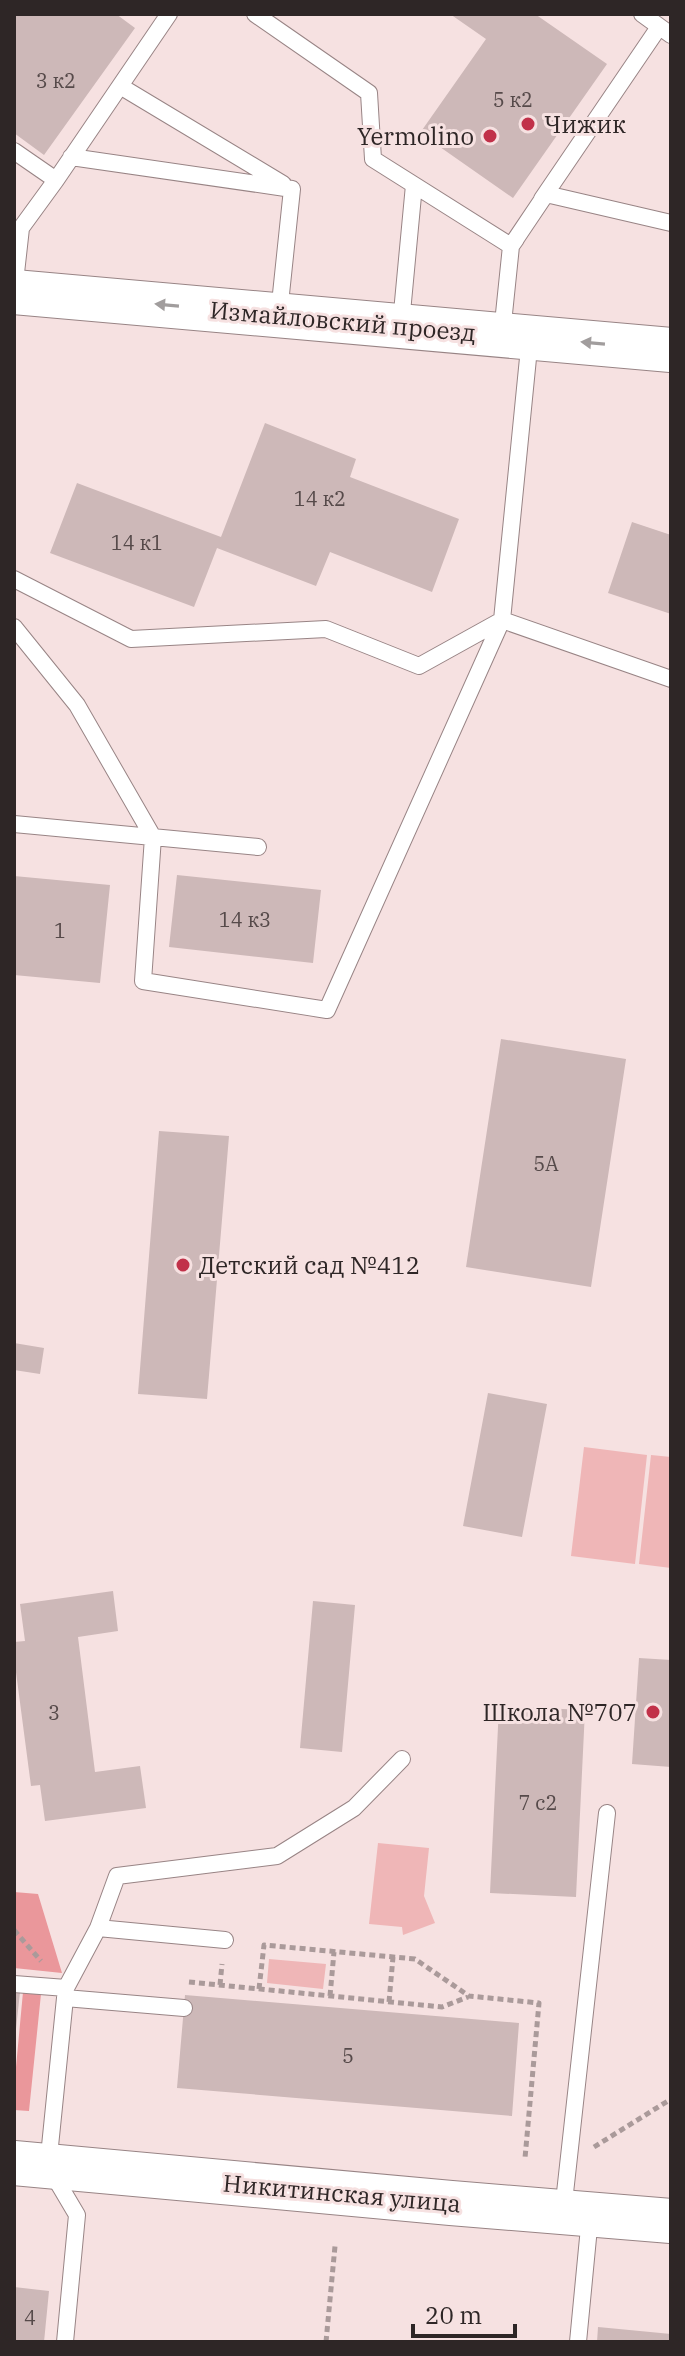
<svg xmlns="http://www.w3.org/2000/svg" width="685" height="2356" font-family="'IBM Plex Serif',serif">
  <rect width="100%" height="100%" fill="#f6e1e1"/>
  <path fill="#efb6b7" d="M584 1447 647 1455 635 1564 571 1556Z
    M651 1455 671 1457V1568L639 1564Z
    M378 1843 429 1848 424 1896 435 1923 403 1935 402 1927 369 1924Z
    M269 1959 326 1964 323 1989 267 1983Z"/>
  <path fill="#ea979b" d="M14 1892 38 1894 62 1973 14 1968Z
    M23 1992 41 1994 29 2111 14 2110V2068L16 2067Z"/>
  <path fill="#cdb8b8" d="M14 14H116L135 28 44 155 14 133Z
    M450 14H535L607 64 513 198 420 133 486 39Z
    M265 423 356 459 350 477 459 519 432 592 330 552 316 586 217 548 194 607 50 553 77 483 221 537Z
    M632 522 671 535V614L608 593Z
    M177 875 321 890 313 963 169 947Z
    M14 876 110 885 100 983 14 975Z
    M501 1039 626 1059 591 1287 466 1267Z
    M159 1131 229 1136 207 1399 138 1394Z
    M14 1343 44 1348 40 1374 14 1370Z
    M488 1393 547 1404 522 1537 463 1526Z
    M113 1591 118 1631 78 1637 95 1772 140 1766 146 1808 45 1821 40 1785 31 1786 14 1657V1642L25 1641 20 1604Z
    M313 1601 355 1605 342 1752 300 1748Z
    M639 1658 671 1660V1767L632 1764Z
    M499 1706 585 1710 576 1897 490 1893Z
    M14 1992H20L16 2029H14Z
    M185 1995 519 2023 512 2116 177 2088Z
    M14 2287 49 2291 44 2342H14Z
    M598 2327 671 2334V2342H597Z"/>
  <g fill="none" stroke-linecap="round" stroke-linejoin="round">
    <defs>
      <path id="lane" d="M255 14 369 93 373 159 511 246 546 194 671 223
        M642 14 671 35
        M120 86 283 184
        M14 151 56 180 169 14
        M71 157 292 189 279 313
        M542 199 659 27
        M14 291 21 228 56 180
        M401 323 414 185
        M502 333 511 246 516 239
        M14 579 131 639 326 629 419 666 502 620 671 679
        M14 627 77 705 153 837 143 981 327 1010 502 620 530 338
        M14 824 258 847
        M98 1928 117 1876 277 1856 354 1808 402 1759
        M14 1984 66 1988
        M65 1998 184 2008
        M563 2211 607 1813
        M65 2342 77 2215 48 2166 66 1988 98 1928 225 1940
        M578 2342 590 2217"/>
      <path id="secondary" d="M14 292 671 350
        M14 2163 451 2203 671 2221"/>
    </defs>
    <use href="#lane" stroke="#988485" stroke-width="18"/>
    <use href="#secondary" stroke="#988485" stroke-width="46"/>
    <path stroke="#aa9a9a" stroke-width="5" stroke-dasharray="6 4" stroke-linecap="butt" d="M14 1930 41 1961
      M189 1982 442 2007 468 1997
      M220 1985 222 1964
      M259 1989 264 1945 415 1959 469 1996 539 2003 525 2158
      M330 1996 334 1952
      M389 2002 393 1957
      M594 2147 671 2099
      M326 2342 335 2246"/>
    <use href="#lane" stroke="#fff" stroke-width="16"/>
    <use href="#secondary" stroke="#fff" stroke-width="44"/>
  </g>
  <defs><path id="oneway-solid" d="M-6-.8H1V-3.2L6.5 0L1 3.2V.8H-6Z" transform="scale(2)"/></defs>
  <g fill="#a19d9d">
    <use href="#oneway-solid" transform="translate(167 305) rotate(-175)"/>
    <use href="#oneway-solid" transform="translate(593 343) rotate(-175)"/>
  </g>
  <g fill="#c13149" stroke="#f6e1e1" stroke-width="3">
    <circle cx="528" cy="124" r="8"/>
    <circle cx="490" cy="136" r="8"/>
    <circle cx="183" cy="1265" r="8"/>
    <circle cx="653" cy="1712" r="8"/>
  </g>
  <g text-anchor="middle" dominant-baseline="central" stroke-width="6" stroke-linejoin="round" paint-order="stroke">
    <g font-size="20" fill="#564a4a">
      <text x="56" y="80">3 к2</text>
      <text x="513" y="99">5 к2</text>
      <text x="320" y="498">14 к2</text>
      <text x="137" y="542">14 к1</text>
      <text x="245" y="919">14 к3</text>
      <text x="60" y="930">1</text>
      <text x="546" y="1163">5А</text>
      <text x="54" y="1712">3</text>
      <text x="538" y="1802">7 с2</text>
      <text x="348" y="2055">5</text>
      <text x="30" y="2317">4</text>
    </g>
    <g font-size="24" fill="#2e2626" stroke="#f6e1e1" text-anchor="start">
      <text x="544" y="124">Чижик</text>
      <text x="474" y="136" text-anchor="end">Yermolino</text>
      <text x="199" y="1265">Детский сад №412</text>
      <text x="637" y="1712" text-anchor="end">Школа №707</text>
    </g>
    <g font-size="24" fill="#2e2626" stroke="#f6e1e1">
      <text transform="translate(343 321) rotate(5)">Измайловский проезд</text>
      <text transform="translate(342 2193) rotate(5)">Никитинская улица</text>
    </g>
  </g>
  <rect width="685" height="2356" fill="none" stroke="#2e2626" stroke-width="32"/>
  <path d="M413 2324v12h102v-12" fill="none" stroke="#2e2626" stroke-width="4"/>
  <text x="425" y="2324" font-size="24" fill="#2e2626" stroke="#f6e1e1" stroke-width="6" paint-order="stroke">20 m</text>
</svg>
